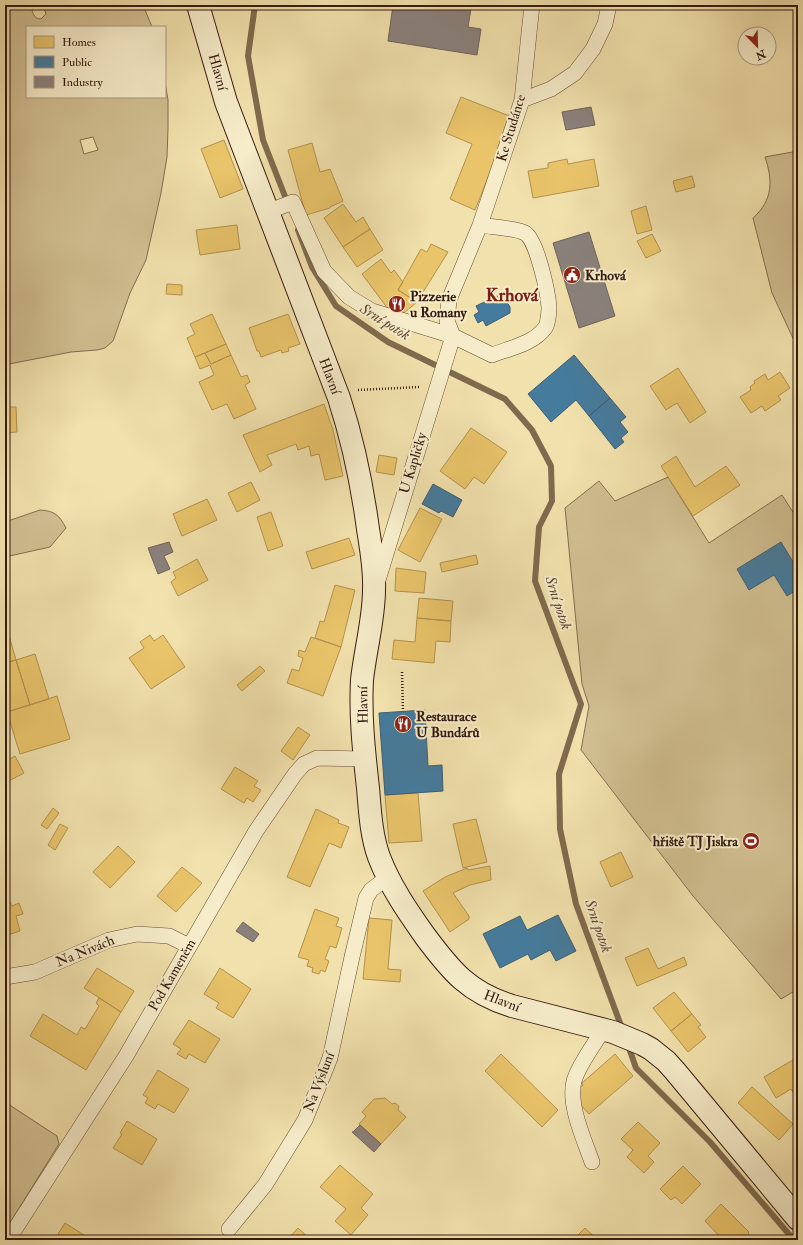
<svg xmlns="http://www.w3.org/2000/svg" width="803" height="1245" font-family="'IM FELL Double Pica',serif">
  <rect width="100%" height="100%" fill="#f1e1ac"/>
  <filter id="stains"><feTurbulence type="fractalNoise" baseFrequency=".005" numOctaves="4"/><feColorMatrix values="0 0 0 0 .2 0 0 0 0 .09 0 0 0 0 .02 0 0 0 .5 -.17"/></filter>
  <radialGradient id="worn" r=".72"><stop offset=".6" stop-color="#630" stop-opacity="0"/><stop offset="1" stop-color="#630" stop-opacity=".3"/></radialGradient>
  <path fill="#d1bf91" stroke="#846d50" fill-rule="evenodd" d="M5 5H30C33 12 33 19 41 19L46 14 43 5H143L152 27H27V97H165V82L168 100V129L167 157 161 193 146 260 130 293 113 341 105 348 97 350 71 352 9 364 5 349ZM93 137 98 150 84 154 80 140Z
    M798 151V349L772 293 753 218C773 200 773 181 765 157Z
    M668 477 709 543 782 495 798 520V989L781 999 693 896 581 750 589 706 582 684 565 508 599 481 615 501Z
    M40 510C55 511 59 515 66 528L50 547 5 557V522Z
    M5 1101 8 1104 57 1136 59 1144 5 1231Z"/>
  <path fill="#e9c46a" stroke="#b3914f" d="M461 97 512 117 475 210 450 199 472 144 446 133Z
    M224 140 243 189 220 198 201 149Z
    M312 143 320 172 330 169 343 201 330 207V208L306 215 288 150Z
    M567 159 568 164 594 159 599 186 533 198 528 171 548 168V163Z
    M692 176 695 187 676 192 673 181Z
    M343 204 356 222 363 217 370 229 343 247 324 218Z
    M646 206 652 230 637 234 631 211Z
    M237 225 240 249 200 255 196 230Z
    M370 229 383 250 357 267 343 247Z
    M652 234 661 251 646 258 637 241Z
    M431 244 448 252 417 302 398 290 421 249 427 252Z
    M381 259 391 273 394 270 403 282 398 290 417 302 404 313 388 309 362 274Z
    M167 284 182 285V295L166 294Z
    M212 314 226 344 195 357 187 338 195 334 190 324Z
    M288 314 300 344 288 348 289 351 282 353 281 350 261 357 259 351H257L249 328Z
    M226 344 231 355 211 364 205 353Z
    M205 353 211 364 231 355 241 377 247 375 250 382 245 385 256 409 234 419 227 404 212 410 199 382 214 375 210 365 200 369 195 357Z
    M678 368 706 412 690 423 677 403 666 410 650 386Z
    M780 372 790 388 778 396 781 400 765 411 762 406 751 413 740 397 751 390 750 387 755 383 754 381 765 374 768 380Z
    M324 404 333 430 343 476 325 480 319 454 311 456 309 446 298 450 296 444 267 455 272 465 260 472 243 435Z
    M5 407H16L17 432 5 433Z
    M471 428 507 452 484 484 474 477 465 489 440 471Z
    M379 455 397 458 394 475 376 472Z
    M676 456 695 487 726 466 740 485 693 516 661 466Z
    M251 482 260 500 237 512 228 493Z
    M207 499 217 520 182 536 173 514Z
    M420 508 442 519 420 562 398 550Z
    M271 512 283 546 268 551 257 517Z
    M349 538 355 555 312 569 306 552Z
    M476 555 478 564 442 572 440 563Z
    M197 559 208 580 178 596 171 582 176 578 173 572Z
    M396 568 426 572 424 593 395 591Z
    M335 585 355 590 341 647 315 638 320 621 324 622Z
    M419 598 453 601 451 621 417 618Z
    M417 618 451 621 450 642 436 641 434 663 392 659 394 640 415 642Z
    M5 622 16 660 5 663Z
    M150 635 154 641 163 635 185 667 151 689 129 658 144 648 140 642Z
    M311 637 341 647 323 696 287 683 292 669 299 671 303 658 298 656 299 650 305 652Z
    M35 654 49 699 30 705 16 660Z
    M16 660 30 705 7 712 5 706V663Z
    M260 666 265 671 242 691 237 685Z
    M57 696 70 739 20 754 7 712Z
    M298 727 310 735 293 760 281 751Z
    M15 756 24 773 5 783V762Z
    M235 767 258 781 254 786 261 790 253 802 247 798 244 803 221 789Z
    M418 793 422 841 389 843 385 795Z
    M53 808 59 813 47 829 41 825Z
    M316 809 339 820 338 823 349 827 341 848 329 843 310 887 287 877Z
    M476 819 487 862 463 868 453 824Z
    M60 824 68 828 55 850 48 845Z
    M118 846 135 862 110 888 93 872Z
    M621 852 633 877 611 887 600 862Z
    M490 866 491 880 470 885 453 893 469 916V919L450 932 423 891 445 877 467 868 468 870Z
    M182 867 202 883 176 912 157 896Z
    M10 902 12 906 19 903 23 914 16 916 20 931 5 936V904Z
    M315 909 339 918 336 926 342 928 336 948 330 946 325 959 329 961 325 972 321 970 319 974 312 972 313 968 307 966 309 960 298 957Z
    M369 918 392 920 388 969 401 970 400 982 363 979Z
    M648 948 658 969 684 957 687 965 637 986 625 958Z
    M97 968 134 991 121 1012 84 988Z
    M220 968 251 989 233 1018 216 1008 219 1003 204 994Z
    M674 992 692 1014 671 1031 653 1008Z
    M99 998 121 1012 86 1070 30 1036 43 1014 77 1035 81 1027 85 1029 99 1006 96 1003Z
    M692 1014 701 1025 698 1027 706 1037 688 1052 671 1031Z
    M189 1020 220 1039 205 1063 189 1054 186 1059 177 1054 181 1049 173 1044Z
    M501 1054 558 1110 542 1127 485 1071Z
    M615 1054 633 1076 589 1114 579 1103 577 1090 583 1085 582 1083Z
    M798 1057V1093L795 1095 791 1089 776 1098 764 1077Z
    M158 1070 189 1089 174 1113 158 1104 155 1109 145 1103 148 1098 143 1095Z
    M752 1087 793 1124 779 1140 738 1103Z
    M385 1098 392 1104 395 1103 399 1106 398 1110 406 1117 381 1144 359 1124 366 1116 362 1112 374 1099Z
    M127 1121 157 1139 142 1165 113 1148 122 1134 120 1133Z
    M638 1122 660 1143 648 1156 654 1162 644 1173 627 1157 633 1150 621 1139Z
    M340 1165 373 1194 361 1208 368 1215 351 1235 335 1221 346 1209 320 1187Z
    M683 1166 701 1184 682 1204 675 1197 671 1200 660 1189Z
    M721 1204 749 1232 748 1233 752 1238 751 1240H723L705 1221Z
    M65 1223 92 1240H57L60 1235 58 1234Z
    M298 1228 311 1240H287Z
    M585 1228 598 1240H573Z"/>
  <path fill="#457b9d" stroke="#405e73" d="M501 294 505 299 510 307V313L486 326 483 320 478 323 474 315 479 312 476 306Z
    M574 355 610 398 589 416 576 400 551 422 528 394Z
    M610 398 626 417 620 422 628 432 621 438 624 442 615 449 589 416Z
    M433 484 462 500 453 517 441 511 439 513 422 504Z
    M781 542 798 570V589L787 596 774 575 749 590 737 569Z
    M425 710 428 766 442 765 443 791 385 795 379 713Z
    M558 915 576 951 556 961 550 950 531 960 528 954 500 968 483 934 520 916 527 930Z"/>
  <path fill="#8a817c" stroke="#71625c" d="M393 5H447L471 9 468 27 481 29 477 55 388 41Z
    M591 107 595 125 566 130 562 112Z
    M589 232 615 316 579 328 553 243Z
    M169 542 173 552 164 556 170 569 158 574 148 548Z
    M243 922 259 934 253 942 236 931Z
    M360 1125 381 1144 374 1152 352 1132H353Z"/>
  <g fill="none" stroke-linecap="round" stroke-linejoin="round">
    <path stroke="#806a4e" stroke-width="6" d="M255 5 248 56 263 140 288 204
      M298 230 312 267 336 306 388 342 505 399 532 430 551 466 552 501 539 527 535 581 581 704 559 774 560 829 576 904 623 1031
      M628 1045 636 1068 710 1142 794 1240"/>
    <defs>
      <path id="street" d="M522 100 551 89 575 73 593 49 605 24 609 5
        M267 212 293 202 324 271 349 297 372 311 453 336 492 355C510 348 533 344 545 328 548 324 549 312 549 307 548 293 537 240 525 233 516 228 491 227 480 225
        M378 580 453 336 447 321 449 300 480 225 522 100 532 5
        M5 977 35 972 109 940 137 934 169 936 189 946
        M592 1162C584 1139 568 1105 574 1081 579 1064 594 1045 603 1030
        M229 1229 265 1185 305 1120 330 1058 352 957 366 898 371 890 388 877
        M8 1240 126 1056 256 831 295 774 304 764 317 758 364 759"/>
      <path id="secondary" d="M198 5 226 102 339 398C353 441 362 484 368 529 371 549 375 569 374 590 374 619 365 651 362 680 360 716 364 752 368 788 370 811 371 835 379 857 390 886 408 912 425 936 451 971 469 993 512 1006L613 1032 642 1044 651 1049 666 1061 675 1071 798 1219"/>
    </defs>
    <use href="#street" stroke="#654c37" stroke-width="16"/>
    <use href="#secondary" stroke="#361b10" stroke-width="24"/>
    <path stroke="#361b10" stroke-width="2.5" stroke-dasharray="1 2" stroke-linecap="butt" d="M358 390 419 387
      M402 672 403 711"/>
    <use href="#street" stroke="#f6ecc9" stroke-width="15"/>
    <use href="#secondary" stroke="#f6ecc9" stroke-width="22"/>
  </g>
  <defs>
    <symbol id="civic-disc" viewBox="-11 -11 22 22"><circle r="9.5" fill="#8f2418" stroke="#f6ecc9"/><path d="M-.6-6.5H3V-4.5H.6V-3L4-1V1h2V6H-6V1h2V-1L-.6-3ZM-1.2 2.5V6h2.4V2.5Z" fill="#fff"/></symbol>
    <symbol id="restaurant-disc" viewBox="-11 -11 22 22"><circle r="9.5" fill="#8f2418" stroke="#f6ecc9"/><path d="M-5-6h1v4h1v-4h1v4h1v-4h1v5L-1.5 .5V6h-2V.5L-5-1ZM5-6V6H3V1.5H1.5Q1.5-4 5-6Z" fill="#fff"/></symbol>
    <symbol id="stadium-disc" viewBox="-11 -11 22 22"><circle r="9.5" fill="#8f2418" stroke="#f6ecc9"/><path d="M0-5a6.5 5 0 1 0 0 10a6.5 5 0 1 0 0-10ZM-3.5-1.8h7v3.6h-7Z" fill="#fff"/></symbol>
  </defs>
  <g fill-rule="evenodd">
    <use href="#civic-disc" x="562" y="265" width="20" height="20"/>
    <use href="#restaurant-disc" x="387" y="294" width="20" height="20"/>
    <use href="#restaurant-disc" x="393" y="714" width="20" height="20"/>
    <use href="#stadium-disc" x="741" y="831" width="20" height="20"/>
  </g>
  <g text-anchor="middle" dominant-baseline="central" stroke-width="4" stroke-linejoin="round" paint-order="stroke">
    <g font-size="14" fill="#361b10" stroke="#f6ecc9">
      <text transform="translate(218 72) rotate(74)">Hlavní</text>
      <text transform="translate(511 128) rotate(-73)">Ke Studánce</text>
      <text transform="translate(330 376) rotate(69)">Hlavní</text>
      <text transform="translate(413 463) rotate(-73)">U Kapličky</text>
      <text transform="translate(363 705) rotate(-91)">Hlavní</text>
      <text transform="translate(85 951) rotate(-22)">Na Nivách</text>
      <text transform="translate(172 975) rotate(-60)">Pod Kameněm</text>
      <text transform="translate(502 1001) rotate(21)">Hlavní</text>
      <text transform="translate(319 1082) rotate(-69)">Na Výsluní</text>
    </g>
    <g font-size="14" font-weight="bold" fill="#361b10" stroke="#f6ecc9" text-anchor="start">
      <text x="585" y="275">Krhová</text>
      <text x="410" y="296">Pizzerie<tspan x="410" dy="16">u Romany</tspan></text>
      <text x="416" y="716">Restaurace<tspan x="416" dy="16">U Bundárů</tspan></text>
      <text x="738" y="841" text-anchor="end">hřiště TJ Jiskra</text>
    </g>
    <g font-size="15" font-style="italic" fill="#614934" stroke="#f6ecc9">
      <text transform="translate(385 322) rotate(32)">Srní potok</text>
      <text transform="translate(558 603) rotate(72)">Srní potok</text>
      <text transform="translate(598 926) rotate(71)">Srní potok</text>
    </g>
    <g font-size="18" font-weight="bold" fill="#7a1f14" stroke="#f6ecc9">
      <text x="512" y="295">Krhová</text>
    </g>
  </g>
  <rect width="803" height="1245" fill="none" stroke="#f1e1ac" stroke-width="20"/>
  <rect x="6" y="6" width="791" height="1233" fill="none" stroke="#361b10" stroke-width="2"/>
  <rect x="10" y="10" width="783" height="1225" fill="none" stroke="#361b10"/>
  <rect x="26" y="26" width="140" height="72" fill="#f6ecc9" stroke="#a9987f"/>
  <rect x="34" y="36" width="20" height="12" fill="#e9c46a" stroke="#a9987f"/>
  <text x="62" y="46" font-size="12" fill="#361b10">Homes</text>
  <rect x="34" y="56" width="20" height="12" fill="#457b9d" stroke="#a9987f"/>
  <text x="62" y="66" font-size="12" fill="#361b10">Public</text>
  <rect x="34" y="76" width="20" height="12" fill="#8a817c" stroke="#a9987f"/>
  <text x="62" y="86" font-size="12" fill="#361b10">Industry</text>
  <g transform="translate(757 46) rotate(157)"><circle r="19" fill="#f6ecc9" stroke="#a9987f"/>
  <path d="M0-3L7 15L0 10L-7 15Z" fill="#8f2418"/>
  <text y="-6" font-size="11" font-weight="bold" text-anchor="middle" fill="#361b10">N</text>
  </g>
  <rect width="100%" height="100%" filter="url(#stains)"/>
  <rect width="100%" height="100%" fill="url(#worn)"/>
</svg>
